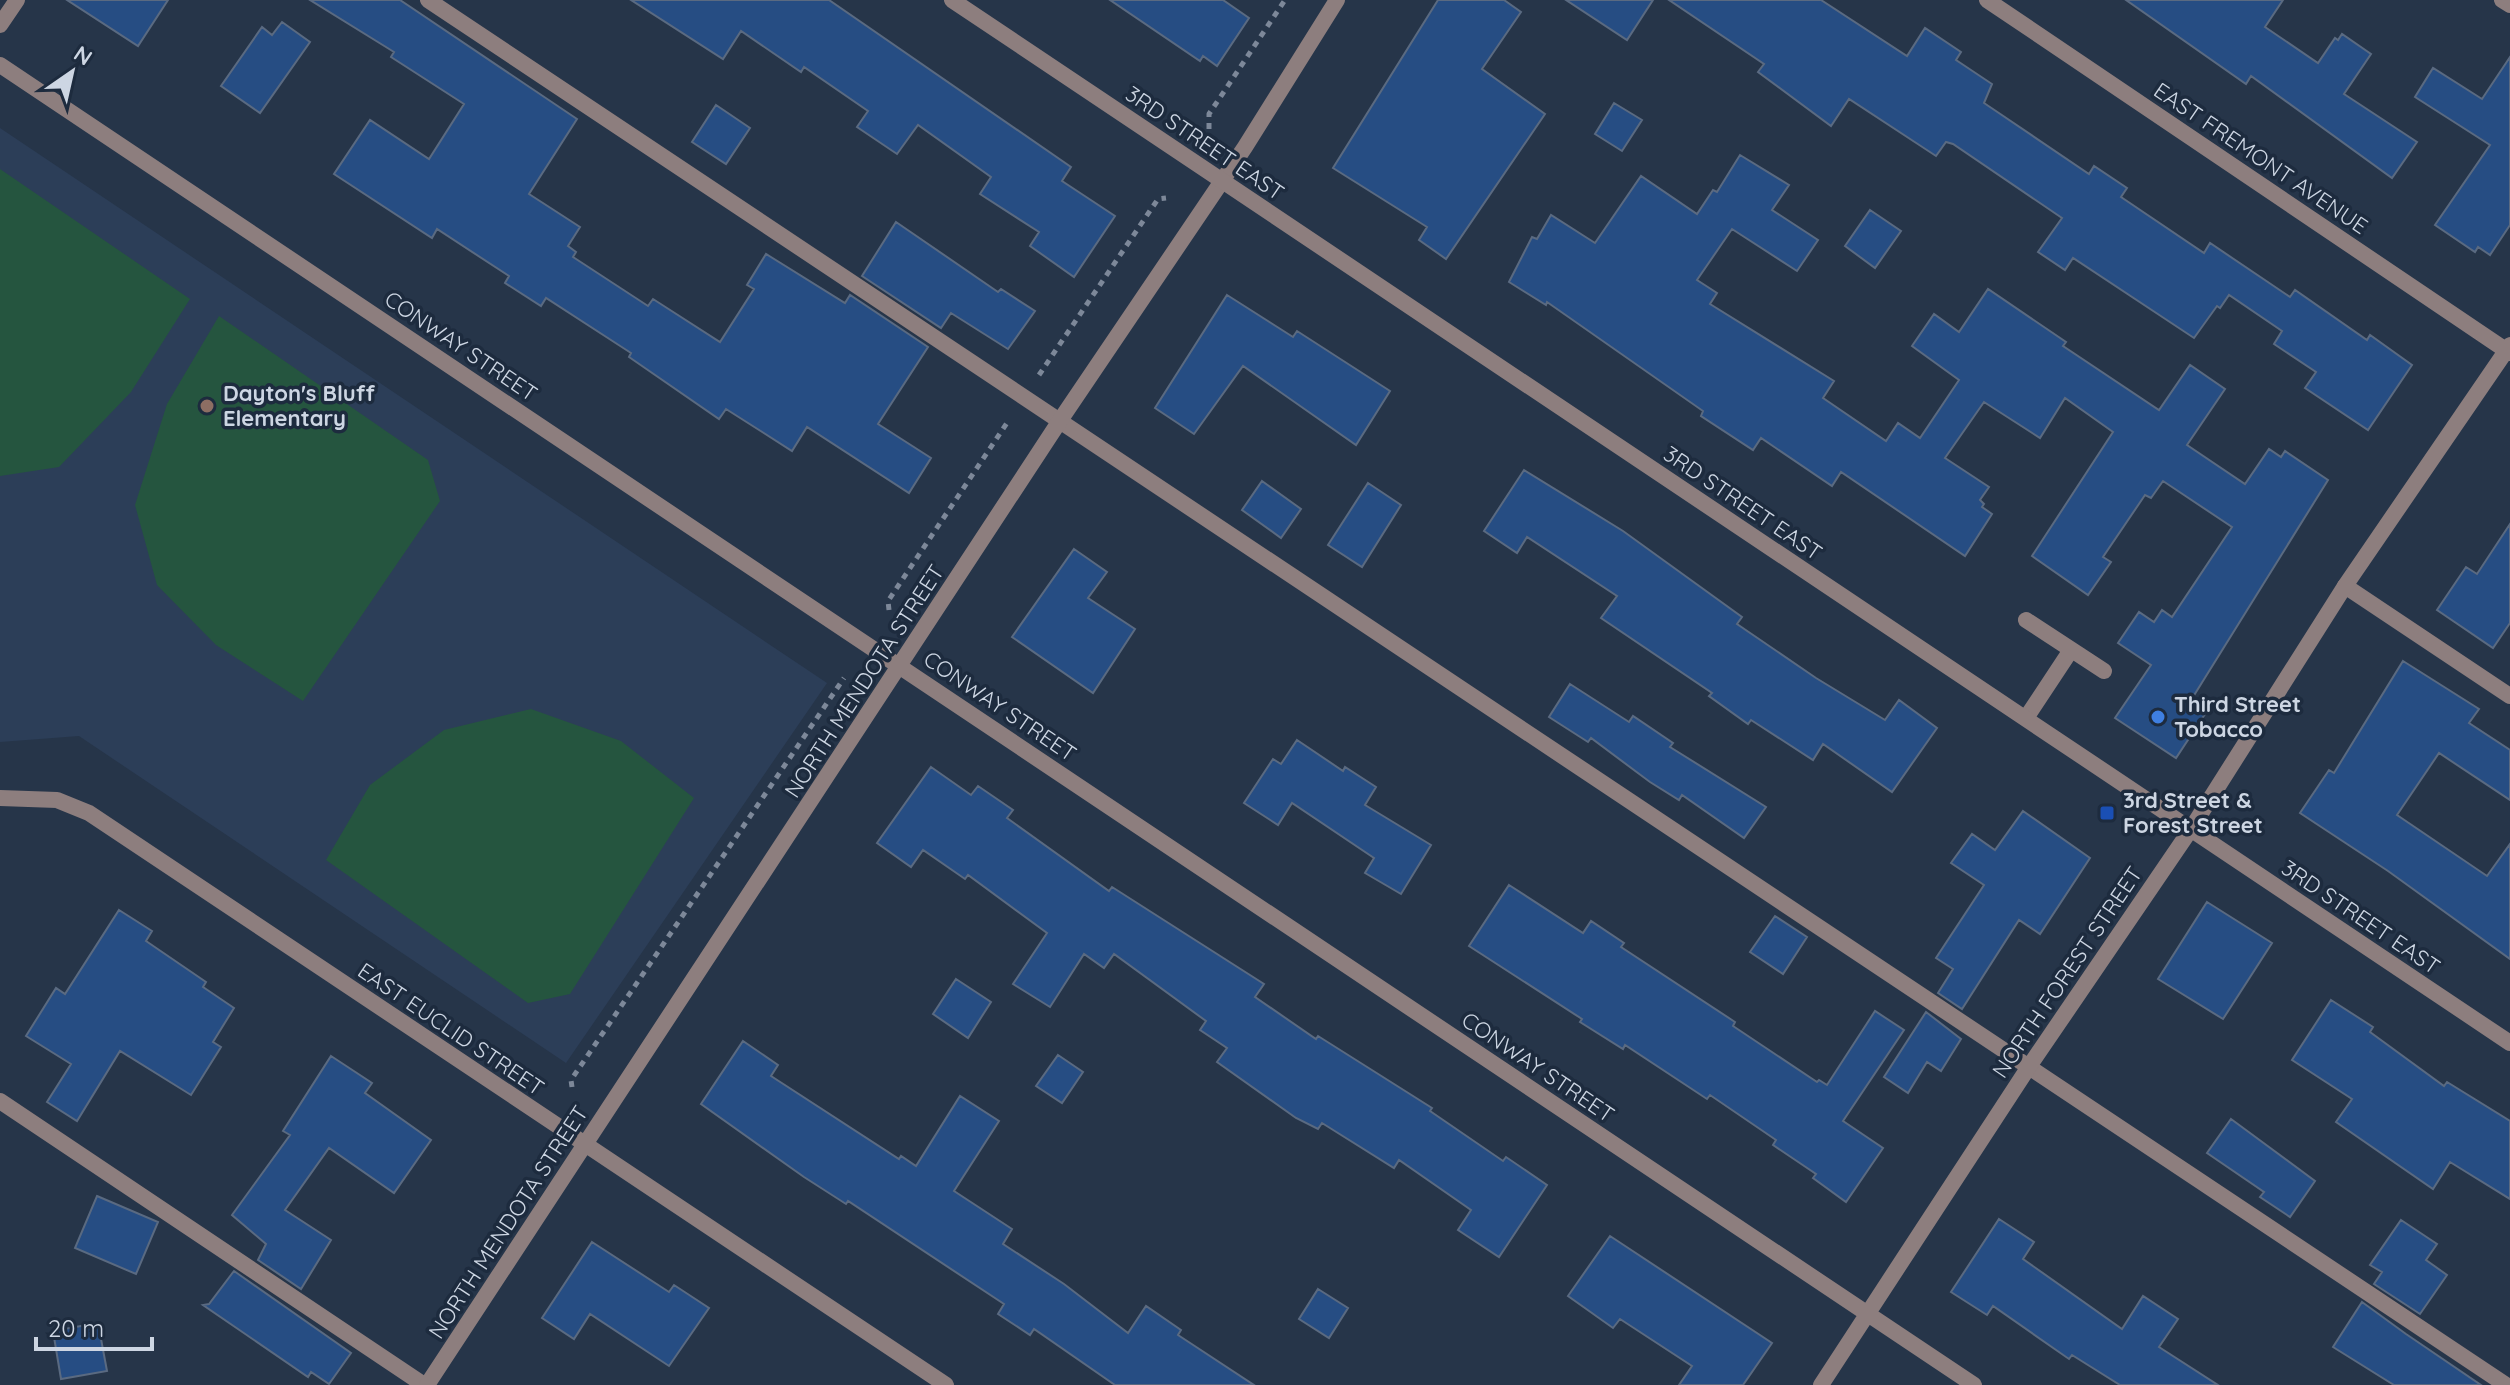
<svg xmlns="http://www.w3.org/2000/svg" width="2510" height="1385" font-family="Quicksand,sans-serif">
  <rect width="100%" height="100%" fill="#263549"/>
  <path fill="#2c3e58" d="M0 128 827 683 566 1063 79 736 0 742Z"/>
  <path fill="#25553f" d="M0 169 190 299 131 392 59 467 0 476Z
    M219 316 428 460 440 501 303 701 216 645 157 585 135 505 167 404Z
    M531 709 621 741 694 798 570 994 528 1003 326 860 370 785 444 730Z"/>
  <path fill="#264d83" stroke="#5a6a81" stroke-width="2" d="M67 0H168L138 46Z
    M310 0H400L577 119 529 194 580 227 568 246 576 252 573 257 648 306 653 299 720 342 754 289 747 285 766 254 845 303 850 295 928 347 878 424 931 458 909 493 807 427 792 451 726 409 719 419 629 357 631 353 546 298 541 306 505 283 509 276 437 229 432 238 334 174 370 120 429 159 464 104 391 57 394 52Z
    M631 0H829L1071 167 1062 181 1115 216 1074 277 1030 246 1039 232 980 194 991 177 918 125 897 154 857 127 868 111 804 67 801 72 741 31 723 59Z
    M1110 0H1223L1249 18 1217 66 1203 56 1200 61Z
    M1438 0H1504L1521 12 1482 69 1545 114 1446 259 1419 240 1427 227 1333 168Z
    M1566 0H1653L1627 40Z
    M1669 0H1821L1907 56 1925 28 1961 52 1956 60 1992 84 1984 103 2089 174 2094 166 2127 188 2121 197 2204 253 2210 243 2290 297 2295 290 2367 340 2370 335 2412 365 2368 430 2305 388 2316 372 2274 344 2282 331 2229 295 2220 308 2217 306 2194 338 2073 258 2065 270 2038 252 2062 218 1953 144 1946 142 1936 156 1849 99 1831 126 1758 72 1764 64Z
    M2126 0H2283L2265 27 2318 63 2335 38 2338 40 2342 34 2371 54 2344 94 2417 142 2392 178 2251 76 2246 84Z
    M282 22 310 42 260 113 221 86 262 27 272 35Z
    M2510 57V225L2490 255 2478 247 2475 252 2435 225 2490 145 2415 97 2433 68 2482 99Z
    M1614 103 1642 120 1622 151 1595 134Z
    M716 105 750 128 726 164 692 142Z
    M1740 155 1789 185 1772 210 1818 240 1797 271 1732 229 1697 280 1717 293 1710 304 1834 381 1823 398 1886 441 1898 423 1920 438 1959 380 1912 346 1934 314 1959 332 1988 289 2066 342 2063 346 2159 410 2190 365 2225 389 2187 445 2245 484 2269 449 2281 457 2285 451 2328 480 2193 697 2209 708 2176 758 2115 718 2151 665 2118 643 2139 612 2154 622 2162 610 2172 617 2232 527 2163 481 2151 498 2145 495 2103 557 2111 562 2088 595 2032 556 2113 432 2065 398 2040 438 1984 402 1945 458 1989 487 1980 500 1984 504 1982 507 1992 514 1965 556 1841 472 1832 486 1761 438 1753 450 1701 416 1703 411 1547 302 1546 305 1509 282 1532 237 1537 239 1551 215 1595 243 1641 176 1697 214 1713 190 1717 192Z
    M1870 210 1901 231 1875 268 1845 246Z
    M896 222 998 292 1001 289 1035 311 1008 349 951 313 941 328 862 276Z
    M1227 295 1293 337 1297 331 1390 391 1356 445 1243 366 1194 434 1155 408Z
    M1524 470 1623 531 1742 617 1737 624 1816 678 1885 720 1899 700 1937 728 1892 792 1823 744 1813 760 1751 720 1748 724 1709 696 1712 693 1601 618 1617 596 1527 537 1517 553 1484 531Z
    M1262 481 1301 509 1281 538 1242 510Z
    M1368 483 1401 505 1362 567 1328 545Z
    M2510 524V623L2493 648 2437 610 2466 567 2477 574Z
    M1074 549 1107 572 1088 598 1135 629 1093 693 1012 637Z
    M2403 661 2479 709 2469 723 2510 750V800L2439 753 2397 815 2487 876 2510 844V959L2388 871 2300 813 2329 770 2334 773Z
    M1570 684 1629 722 1633 716 1673 743 1670 747 1766 807 1744 838 1682 795 1679 800 1650 782 1591 738 1588 742 1549 717Z
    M1297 740 1343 771 1345 767 1376 787 1365 805 1431 845 1401 894 1365 873 1374 858 1292 803 1278 825 1244 803 1273 759 1281 764Z
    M931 767 971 795 978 786 1013 810 1007 818 1109 891 1112 887 1264 984 1255 997 1316 1039 1318 1036 1432 1108 1430 1111 1503 1161 1506 1157 1547 1185 1499 1257 1458 1230 1471 1210 1399 1160 1394 1168 1322 1123 1318 1129 1296 1118 1217 1062 1227 1048 1200 1030 1206 1021 1114 954 1104 968 1084 954 1050 1007 1013 984 1047 933 968 875 965 879 923 850 911 867 877 843Z
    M2023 811 2090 858 2040 934 2019 920 1962 1009 1938 993 1953 969 1936 958 1984 885 1951 863 1972 834 1995 850Z
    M1509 885 1583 933 1591 921 1624 943 1621 947 1735 1022 1733 1026 1817 1082 1819 1080 1827 1085 1875 1011 1904 1030 1843 1121 1883 1148 1846 1202 1813 1178 1816 1174 1773 1145 1776 1140 1710 1095 1707 1099 1625 1045 1623 1049 1580 1022 1582 1019 1469 946Z
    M2207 902 2272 943 2223 1019 2158 979Z
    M119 910 152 931 146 941 206 982 203 987 234 1008 213 1042 221 1047 191 1095 120 1051 77 1121 47 1102 71 1064 26 1036 56 988 65 994Z
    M1775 916 1807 937 1783 974 1750 952Z
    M956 979 991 1002 968 1038 933 1014Z
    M2331 1000 2373 1027 2370 1032 2444 1086 2447 1082 2510 1121V1199L2450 1162 2433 1189 2336 1122 2352 1099 2292 1060Z
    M1926 1012 1961 1039 1941 1071 1927 1062 1908 1093 1884 1077Z
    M743 1041 778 1065 771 1076 899 1159 901 1156 916 1166 960 1096 999 1121 954 1191 1012 1229 1003 1244 1064 1284 1128 1333 1146 1306 1181 1330 1178 1335 1254 1385H1115L1034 1329 1030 1335 998 1314 1004 1304 848 1201 846 1204 804 1177 701 1104Z
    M1058 1055 1083 1072 1062 1103 1036 1086Z
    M331 1056 372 1083 365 1093 431 1140 394 1193 329 1148 285 1210 331 1240 301 1289 258 1260 266 1244 232 1215 290 1135 283 1131Z
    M2231 1119 2315 1181 2290 1217 2260 1197 2264 1192 2207 1153Z
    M97 1196 158 1222 136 1274 75 1248Z
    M1999 1219 2034 1242 2023 1259 2122 1329 2143 1296 2178 1319 2159 1347 2218 1385H2120L2072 1355 2069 1359 1993 1306 1987 1315 1951 1292Z
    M2401 1220 2437 1244 2426 1260 2447 1275 2420 1314 2374 1284 2382 1272 2370 1265Z
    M1610 1236 1772 1343 1743 1385H1679L1692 1366 1620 1319 1613 1328 1568 1296Z
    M592 1242 669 1292 674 1285 709 1308 669 1366 590 1314 574 1339 542 1318Z
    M234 1271 351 1353 329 1384 311 1372 308 1377 203 1305 209 1304Z
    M1318 1289 1348 1308 1329 1338 1299 1319Z
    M2362 1302 2406 1334 2481 1385H2394L2333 1347Z
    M98 1323 107 1371 61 1379 53 1331Z"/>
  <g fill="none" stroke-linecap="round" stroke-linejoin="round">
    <path stroke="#7d8899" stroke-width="5" stroke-dasharray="6 6" stroke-linecap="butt" d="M1209 129V114L1285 0
      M1039 375 1158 199 1166 198
      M889 610 888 601 1009 420
      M572 1087 571 1080 844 678"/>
    <path stroke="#8d7e7e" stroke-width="16" d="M428 0 2506 1385
      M2502 0 2510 5
      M2345 586 2510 696
      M2026 620 2104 671
      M2026 718 2071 650
      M0 1101 424 1385"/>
    <path stroke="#8d7e7e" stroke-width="16" d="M1987 0 2510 353
      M0 25 17 0
      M0 65 1974 1385
      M0 798 57 800 89 813 946 1385
      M427 1385 1061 419 1245 147 1337 0
      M1821 1385 2028 1068 2191 829 2345 586 2510 345"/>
    <path stroke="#8d7e7e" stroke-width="16" d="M952 0 2510 1043"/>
  </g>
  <circle fill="#8d6e63" stroke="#1d2b3e" stroke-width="3" cx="207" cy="406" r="8"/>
  <circle fill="#3f7fe0" stroke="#1d2b3e" stroke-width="3" cx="2158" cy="717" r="8"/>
  <rect fill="#1a4fb4" stroke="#1d2b3e" stroke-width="3" x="2099" y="805" width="16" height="16" rx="4"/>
  <g text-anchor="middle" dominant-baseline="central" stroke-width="7" stroke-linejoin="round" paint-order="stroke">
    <g font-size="22" fill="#cdd6e3" stroke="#1d2b3e">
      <text transform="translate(1205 143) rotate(34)">3RD STREET EAST</text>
      <text transform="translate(2261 158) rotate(34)">EAST FREMONT AVENUE</text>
      <text transform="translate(461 346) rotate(34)">CONWAY STREET</text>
      <text transform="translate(1743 503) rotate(34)">3RD STREET EAST</text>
      <text transform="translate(864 681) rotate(-57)">NORTH MENDOTA STREET</text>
      <text transform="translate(1000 706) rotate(34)">CONWAY STREET</text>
      <text transform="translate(2361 917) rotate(34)">3RD STREET EAST</text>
      <text transform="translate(2067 972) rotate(-56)">NORTH FOREST STREET</text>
      <text transform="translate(451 1029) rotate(34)">EAST EUCLID STREET</text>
      <text transform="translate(1538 1067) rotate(34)">CONWAY STREET</text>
      <text transform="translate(508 1222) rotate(-57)">NORTH MENDOTA STREET</text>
    </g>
    <g font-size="22" font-weight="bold" fill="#cdd6e3" stroke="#1d2b3e" text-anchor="start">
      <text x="223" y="393">Dayton's Bluff<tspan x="223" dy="25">Elementary</tspan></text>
      <text x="2174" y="704">Third Street<tspan x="2174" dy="25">Tobacco</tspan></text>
      <text x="2123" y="800">3rd Street &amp;<tspan x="2123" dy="25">Forest Street</tspan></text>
    </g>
  </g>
  <g transform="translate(72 72) rotate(34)" stroke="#1d2b3e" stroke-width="6" paint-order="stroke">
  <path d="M0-6L14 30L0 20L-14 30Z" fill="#cdd6e3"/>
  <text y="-12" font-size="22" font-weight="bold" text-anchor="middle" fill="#cdd6e3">N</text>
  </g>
  <path d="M36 1337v12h116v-12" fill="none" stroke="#cdd6e3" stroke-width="4"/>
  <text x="48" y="1337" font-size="24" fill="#cdd6e3" stroke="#1d2b3e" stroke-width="6" paint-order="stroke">20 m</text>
</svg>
